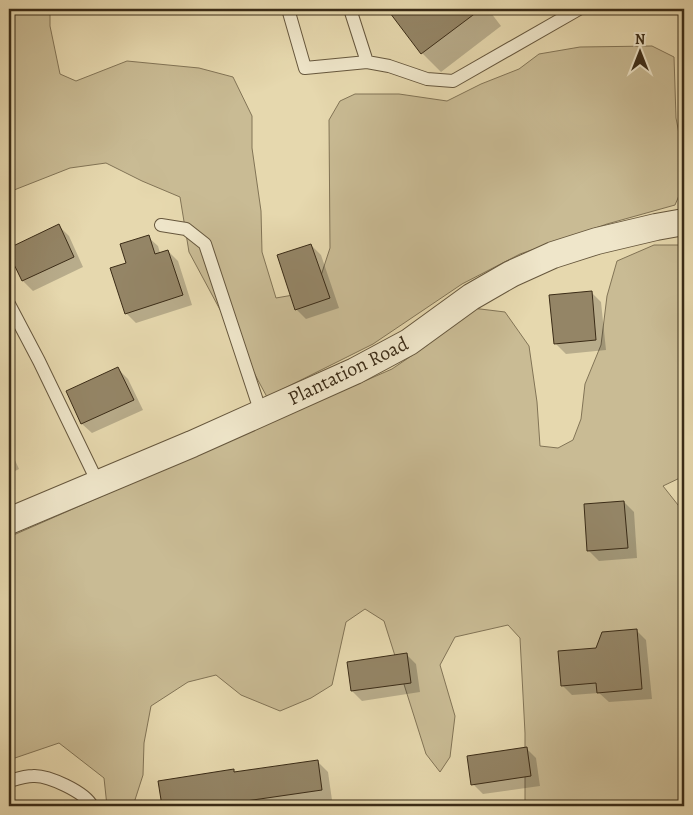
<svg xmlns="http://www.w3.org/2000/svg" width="693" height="815" font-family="Alegreya,serif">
  <rect width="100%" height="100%" fill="#e6d8ae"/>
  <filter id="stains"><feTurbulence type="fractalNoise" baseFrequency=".004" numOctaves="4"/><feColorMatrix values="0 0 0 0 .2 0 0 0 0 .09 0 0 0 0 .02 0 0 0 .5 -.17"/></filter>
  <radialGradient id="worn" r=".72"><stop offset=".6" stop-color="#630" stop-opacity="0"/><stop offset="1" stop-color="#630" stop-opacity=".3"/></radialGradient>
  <path fill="#c9bb94" stroke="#827456" d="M9 9H50V26L60 74 76 81 127 61 199 68 233 77 252 116V148L261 211 262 252 276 298 316 291 330 248 329 120 340 101 355 94H399L447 101 481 84 519 69 539 54 580 47 652 46 674 57 676 118 684 160V184L675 205 607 224 520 254 462 284 373 344 267 397 189 252 180 197 142 181 106 163 70 168 9 192Z
    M654 245H679L684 252V476L663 486 682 510 684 511V806H529L525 802V733L520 638 508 625 455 637 440 665 455 716 450 757 440 772 426 754 384 621 365 609 346 622 332 685 311 698 280 711 241 695 216 675 188 682 151 706 144 743 143 775 133 806H107L104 778 59 743 9 760V537L392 369 426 346 472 308 505 312 529 346 537 402 540 446 558 448 573 440 581 419 585 384 601 345 607 296 617 261Z"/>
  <path fill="#0003" d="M388 9H488L501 26 441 72 422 53Z
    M59 226 69 236 83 267 33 291 23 281 9 249Z
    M148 237 158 246 160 253 168 251 178 261 192 305 136 323 126 313Z
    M311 245 321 255 339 308 306 319 296 309Z
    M591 292 601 302 606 350 566 354 556 344Z
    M118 369 128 379 143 410 92 433 82 424 68 392Z
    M9 447 19 469 9 474Z
    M624 502 634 512 637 558 599 561 589 551Z
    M636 630 646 640 652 699 609 702 599 693 572 695 562 685 596 649Z
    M406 654 416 664 420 692 362 701 352 691Z
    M526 748 536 758 540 786 483 794 473 784Z
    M318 762 328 772 332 800 285 806H163L159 782 233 771 236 773Z"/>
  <path fill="#948566" stroke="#3b2c17" d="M387 9H481L421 54Z
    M59 224 74 257 22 281 9 254V248Z
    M149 235 155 254 168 250 183 295 125 314 110 268 126 263 120 244Z
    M311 244 330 298 295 310 277 255Z
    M592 291 596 340 554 344 549 295Z
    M118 367 134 400 81 424 66 391Z
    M624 501 628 548 587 551 584 504Z
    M637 629 642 689 597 693 596 683 561 686 558 651 596 648 602 632Z
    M407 653 411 683 351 691 347 662Z
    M527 747 531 776 471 785 467 756Z
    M318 760 322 790 239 802 240 806H162L158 781 234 769V772Z"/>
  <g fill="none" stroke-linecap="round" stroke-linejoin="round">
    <defs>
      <path id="service" d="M288 9 305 68 367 62 389 66 427 79 453 81 579 9
        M350 9 367 62
        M161 225 186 229 205 244 261 413
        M9 304 39 361 98 483
        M9 781C16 779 25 776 33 776 48 775 85 792 92 806"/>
      <path id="minor" d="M9 521 192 444 355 371 409 342 471 297 511 274 553 255 597 241 656 227 684 222"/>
    </defs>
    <use href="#service" stroke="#66573d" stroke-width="14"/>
    <use href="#minor" stroke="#66573d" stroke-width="28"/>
    <use href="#service" stroke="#efe6ca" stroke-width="12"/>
    <use href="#minor" stroke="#efe6ca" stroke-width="26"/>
  </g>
  <g text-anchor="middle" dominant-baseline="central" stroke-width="5" stroke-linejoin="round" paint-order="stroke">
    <g font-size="20" fill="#3b2c17" stroke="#efe6ca">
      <text transform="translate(348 371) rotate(-26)">Plantation Road</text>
    </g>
  </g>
  <rect width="693" height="815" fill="none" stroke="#e6d8ae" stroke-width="30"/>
  <rect x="10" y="10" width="673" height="795" fill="none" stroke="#3b2c17" stroke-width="2.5"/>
  <rect x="15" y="15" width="663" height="785" fill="none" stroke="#3b2c17"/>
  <g transform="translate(640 52)" stroke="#efe6ca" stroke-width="4" paint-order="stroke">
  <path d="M0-4L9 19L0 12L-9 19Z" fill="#3b2c17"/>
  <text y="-8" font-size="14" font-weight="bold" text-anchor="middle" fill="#3b2c17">N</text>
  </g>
  <rect width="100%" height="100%" filter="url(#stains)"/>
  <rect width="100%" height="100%" fill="url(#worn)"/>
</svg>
